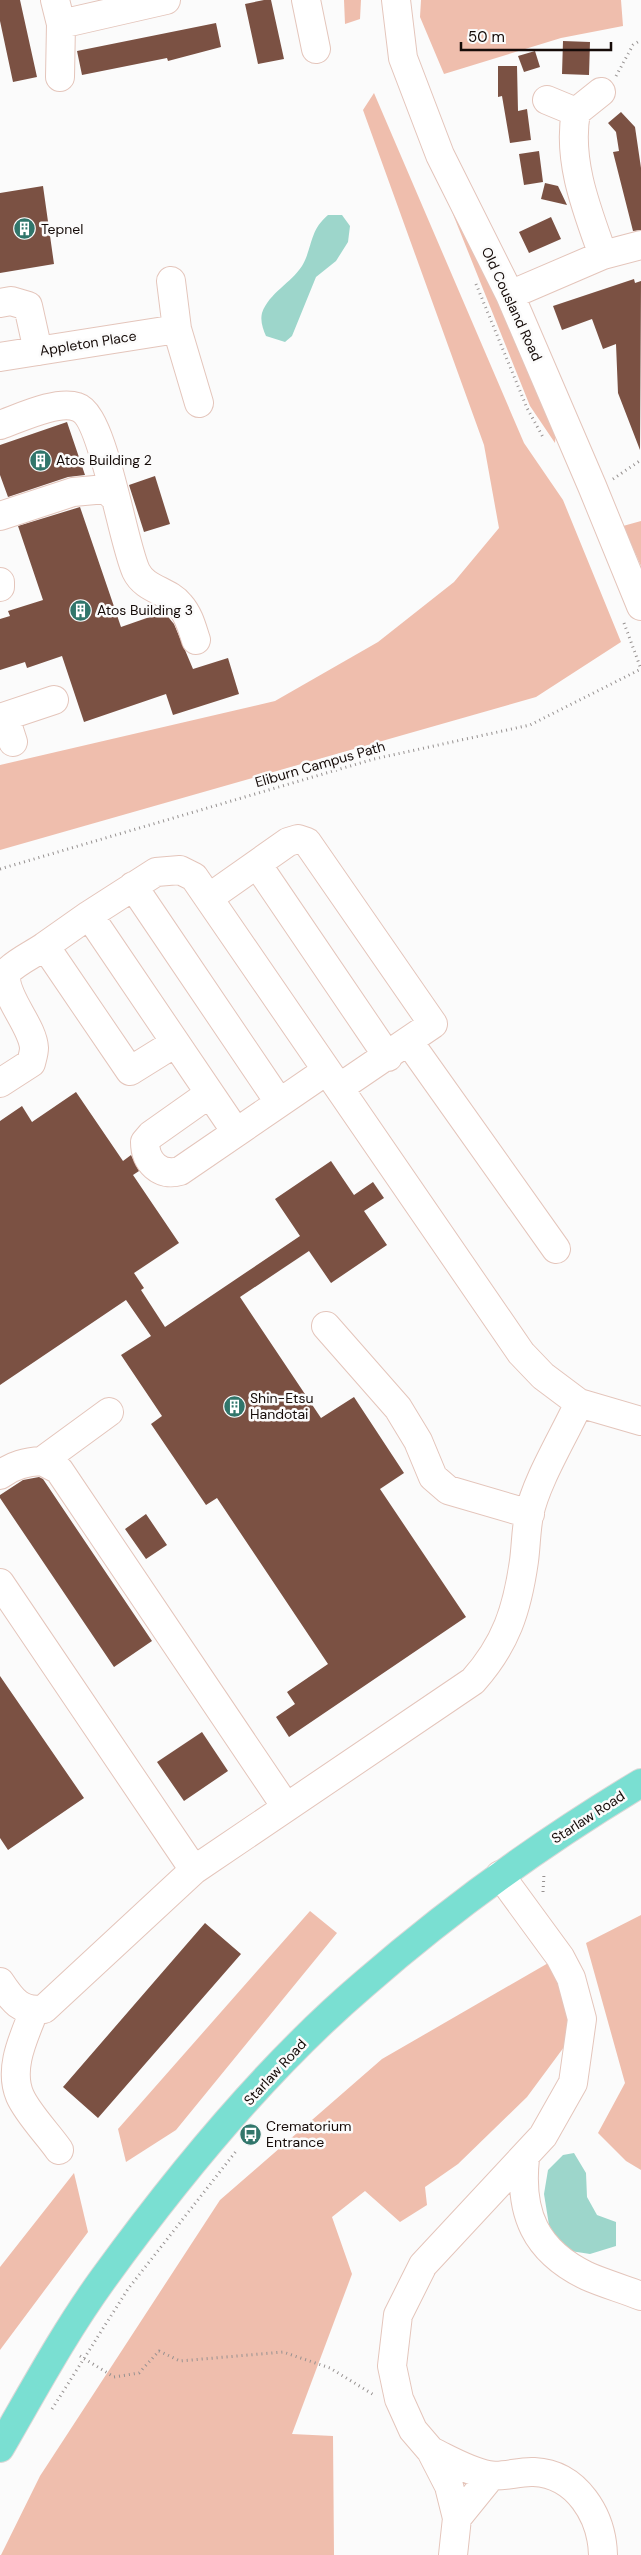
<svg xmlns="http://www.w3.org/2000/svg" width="641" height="2555" font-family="'DM Sans',sans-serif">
  <rect width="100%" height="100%" fill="#fbfbfb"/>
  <path fill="#efbead" d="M344 0H361L360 19 345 24Z
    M421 0H621L623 26 561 38 444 74 420 17Z
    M374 93 524 443 563 500 621 642 536 697 0 850V765L275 701 378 642 454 582 499 528 484 445 363 110Z
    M420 121 556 430 555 443 530 406 416 122Z
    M641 521V566L623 526Z
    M310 1911 337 1933 176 2130 126 2162 118 2129Z
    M641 1915V2170L626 2161 598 2133 625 2083 586 1943Z
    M550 1962 567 1994V2043L527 2097 458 2164 425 2187 427 2205 400 2222 365 2191 332 2217 352 2274 292 2434 333 2436 334 2555H1L40 2476 220 2200 382 2059Z
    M74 2173 88 2232 0 2350V2267Z"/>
  <path fill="#9dd6cb" d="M328 215H342L350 226 348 242 336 261 316 277 292 336 285 342 266 336C263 329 260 321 262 313 269 293 291 283 302 266 313 247 309 231 328 215Z
    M574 2153 586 2173 587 2197 597 2215 616 2222V2246L590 2254 564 2250 549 2225 544 2194 548 2170 563 2155Z"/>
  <path fill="#7b5143" d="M0 0H20L37 77 13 82 0 21Z
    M264 0H271L284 59 258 64 245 4Z
    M216 23 221 47 168 61 167 58 82 75 77 51Z
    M563 41 590 42 589 75 562 74Z
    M535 51 540 67 524 72 518 56Z
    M498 66H517L518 111 527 109 531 140 510 143 502 96 498 97Z
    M621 112 635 127 641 168V230L633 231 613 152 619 151 616 132 608 123Z
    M539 151 543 182 524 185 519 154Z
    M545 183 558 186 567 205 541 199Z
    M43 186 54 264 0 273V193Z
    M551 217 561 239 529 253 519 232Z
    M634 279 635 283 641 281 640 450 618 393 616 344 603 349 592 319 562 330 553 306Z
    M67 422 85 475 68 477 8 497 0 475V445Z
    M155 476 170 524 144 532 129 485Z
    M80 507 121 627 164 612 174 624 193 669 228 658 239 694 173 715 166 694 84 722 62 656 27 668 25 662 0 670V619L10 616 8 611 43 600 18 526Z
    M76 1092 123 1161 131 1155 139 1171 133 1175 179 1243 134 1273 144 1288 141 1290 165 1327 300 1236 275 1199 331 1161 354 1195 373 1182 384 1198 364 1211 387 1245 331 1283 309 1251 240 1297 321 1418 354 1397 404 1473 380 1489 466 1617 289 1737 276 1717 295 1704 287 1692 328 1664 217 1498 206 1505 151 1424 162 1416 121 1355 151 1336 126 1300 0 1385V1121L22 1106 32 1122Z
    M39 1477 43 1479 152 1641 114 1667 0 1498V1495L23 1480Z
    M146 1514 167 1545 146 1559 125 1529Z
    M0 1676 84 1798 8 1850 0 1838Z
    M202 1732 228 1771 184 1801 157 1762Z
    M205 1923 241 1954 98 2118 63 2087Z"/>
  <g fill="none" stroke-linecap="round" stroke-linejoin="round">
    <defs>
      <path id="minor" d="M55 0 61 24 166 0
        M306 0 316 49
        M396 0 403 58 440 155 510 295 592 486 641 606
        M60 77 61 24
        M547 100 576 112C567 161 587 210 603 255
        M576 112 601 92
        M171 281 177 329
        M510 295 603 255 641 245
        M0 303 11 301 28 306 38 351
        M0 357 177 329 199 403
        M0 425C20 418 57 400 77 407 104 415 122 541 136 571 145 590 168 590 180 605 189 615 192 628 196 640
        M0 516 73 492 106 489 114 497
        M0 582V587
        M5 717 13 742
        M0 718 54 700
        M257 864 388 1057
        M133 886 279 1102
        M210 897 288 842 298 839 307 842 433 1024 339 1088
        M89 915 45 946 130 1071 175 1043
        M409 1042 556 1249
        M0 1083 31 1063C32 1059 34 1053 34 1048 33 1025 0 993 7 972 16 962 34 954 45 946
        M209 1094 151 1135 145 1142C145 1162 160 1177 180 1171L326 1071
        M326 1326 398 1408 418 1441 433 1477 448 1490 530 1514
        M579 1403 641 1421
        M109 1412 42 1461 59 1470 286 1807
        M0 1475C13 1465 26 1462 42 1461
        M0 1583 194 1870
        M0 1982C12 2000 21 2013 44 2009L194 1870 473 1681C506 1644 517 1610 524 1561 526 1546 526 1530 529 1515 536 1481 564 1436 579 1403L543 1376 521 1353 194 877 180 870 156 872 89 915 236 1132
        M34 2011C24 2037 8 2068 20 2096 28 2114 48 2134 59 2150
        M525 2158C519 2213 535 2251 587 2276 605 2284 624 2289 641 2296
        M431 2451C450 2460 468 2471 488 2475 502 2478 519 2471 534 2472 577 2474 602 2516 603 2555
        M457 2518 491 2476
        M453 2555 457 2518 449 2486 431 2451 413 2430 399 2399 392 2366 398 2315 423 2265 543 2136 573 2083 582 2019 571 1978 560 1957 500 1875"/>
      <path id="major" d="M0 2448C33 2391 64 2333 103 2279 176 2178 268 2066 364 1984 450 1909 543 1842 641 1783"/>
    </defs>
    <use href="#minor" stroke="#e4c5bb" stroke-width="30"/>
    <use href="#major" stroke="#dad8d7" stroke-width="30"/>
    <path stroke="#969190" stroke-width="3" stroke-dasharray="1 4" stroke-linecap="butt" d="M616 76 633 45 641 40
      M476 284 527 408 544 439
      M613 479 641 460
      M624 623 641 669
      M0 869 374 759 530 725 641 669
      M543 1892 544 1874
      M80 2356 114 2377 139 2373 159 2351 180 2361 283 2352 330 2368 374 2395
      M52 2409 128 2289 237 2150"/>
    <use href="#minor" stroke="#fff" stroke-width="28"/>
    <use href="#major" stroke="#7adfd2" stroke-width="28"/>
  </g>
  <defs>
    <symbol id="building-disc" viewBox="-11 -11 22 22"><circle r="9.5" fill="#31766b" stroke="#fbfbfb"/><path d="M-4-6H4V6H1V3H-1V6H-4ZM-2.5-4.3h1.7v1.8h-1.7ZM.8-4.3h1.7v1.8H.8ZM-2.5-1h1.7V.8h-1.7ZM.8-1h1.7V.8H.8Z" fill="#fff"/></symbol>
    <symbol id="bus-disc" viewBox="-11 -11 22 22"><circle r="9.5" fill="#31766b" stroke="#fbfbfb"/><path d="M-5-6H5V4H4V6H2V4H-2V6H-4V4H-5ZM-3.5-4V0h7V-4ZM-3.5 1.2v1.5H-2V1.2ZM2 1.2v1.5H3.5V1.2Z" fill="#fff"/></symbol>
  </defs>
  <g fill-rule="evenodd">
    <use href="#building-disc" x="12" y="216" width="25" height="25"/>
    <use href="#building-disc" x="28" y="448" width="25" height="25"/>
    <use href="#building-disc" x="68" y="598" width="25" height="25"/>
    <use href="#building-disc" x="222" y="1394" width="25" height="25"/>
    <use href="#bus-disc" x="238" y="2122" width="25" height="25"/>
  </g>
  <g text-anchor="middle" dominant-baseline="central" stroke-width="5" stroke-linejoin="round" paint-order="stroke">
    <g font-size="14" fill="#150b08" stroke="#fbfbfb" text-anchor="start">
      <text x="41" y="229">Tepnel</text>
      <text x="56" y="460">Atos Building 2</text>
      <text x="97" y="610">Atos Building 3</text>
      <text x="250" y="1398">Shin-Etsu<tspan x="250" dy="16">Handotai</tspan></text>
      <text x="266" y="2126">Crematorium<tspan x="266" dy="16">Entrance</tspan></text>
    </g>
    <g font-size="14" fill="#150b08" stroke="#fbfbfb">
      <text transform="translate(512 304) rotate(65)">Old Cousland Road</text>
      <text transform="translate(88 343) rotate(-9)">Appleton Place</text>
      <text transform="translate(320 764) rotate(-16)">Eliburn Campus Path</text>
      <text transform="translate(588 1817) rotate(-33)">Starlaw Road</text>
      <text transform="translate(275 2072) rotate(-47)">Starlaw Road</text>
    </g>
  </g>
  <path d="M461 42v8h150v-8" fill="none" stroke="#150b08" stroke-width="2.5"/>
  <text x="468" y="42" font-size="15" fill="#150b08" stroke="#fbfbfb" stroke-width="4" paint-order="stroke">50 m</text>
</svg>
